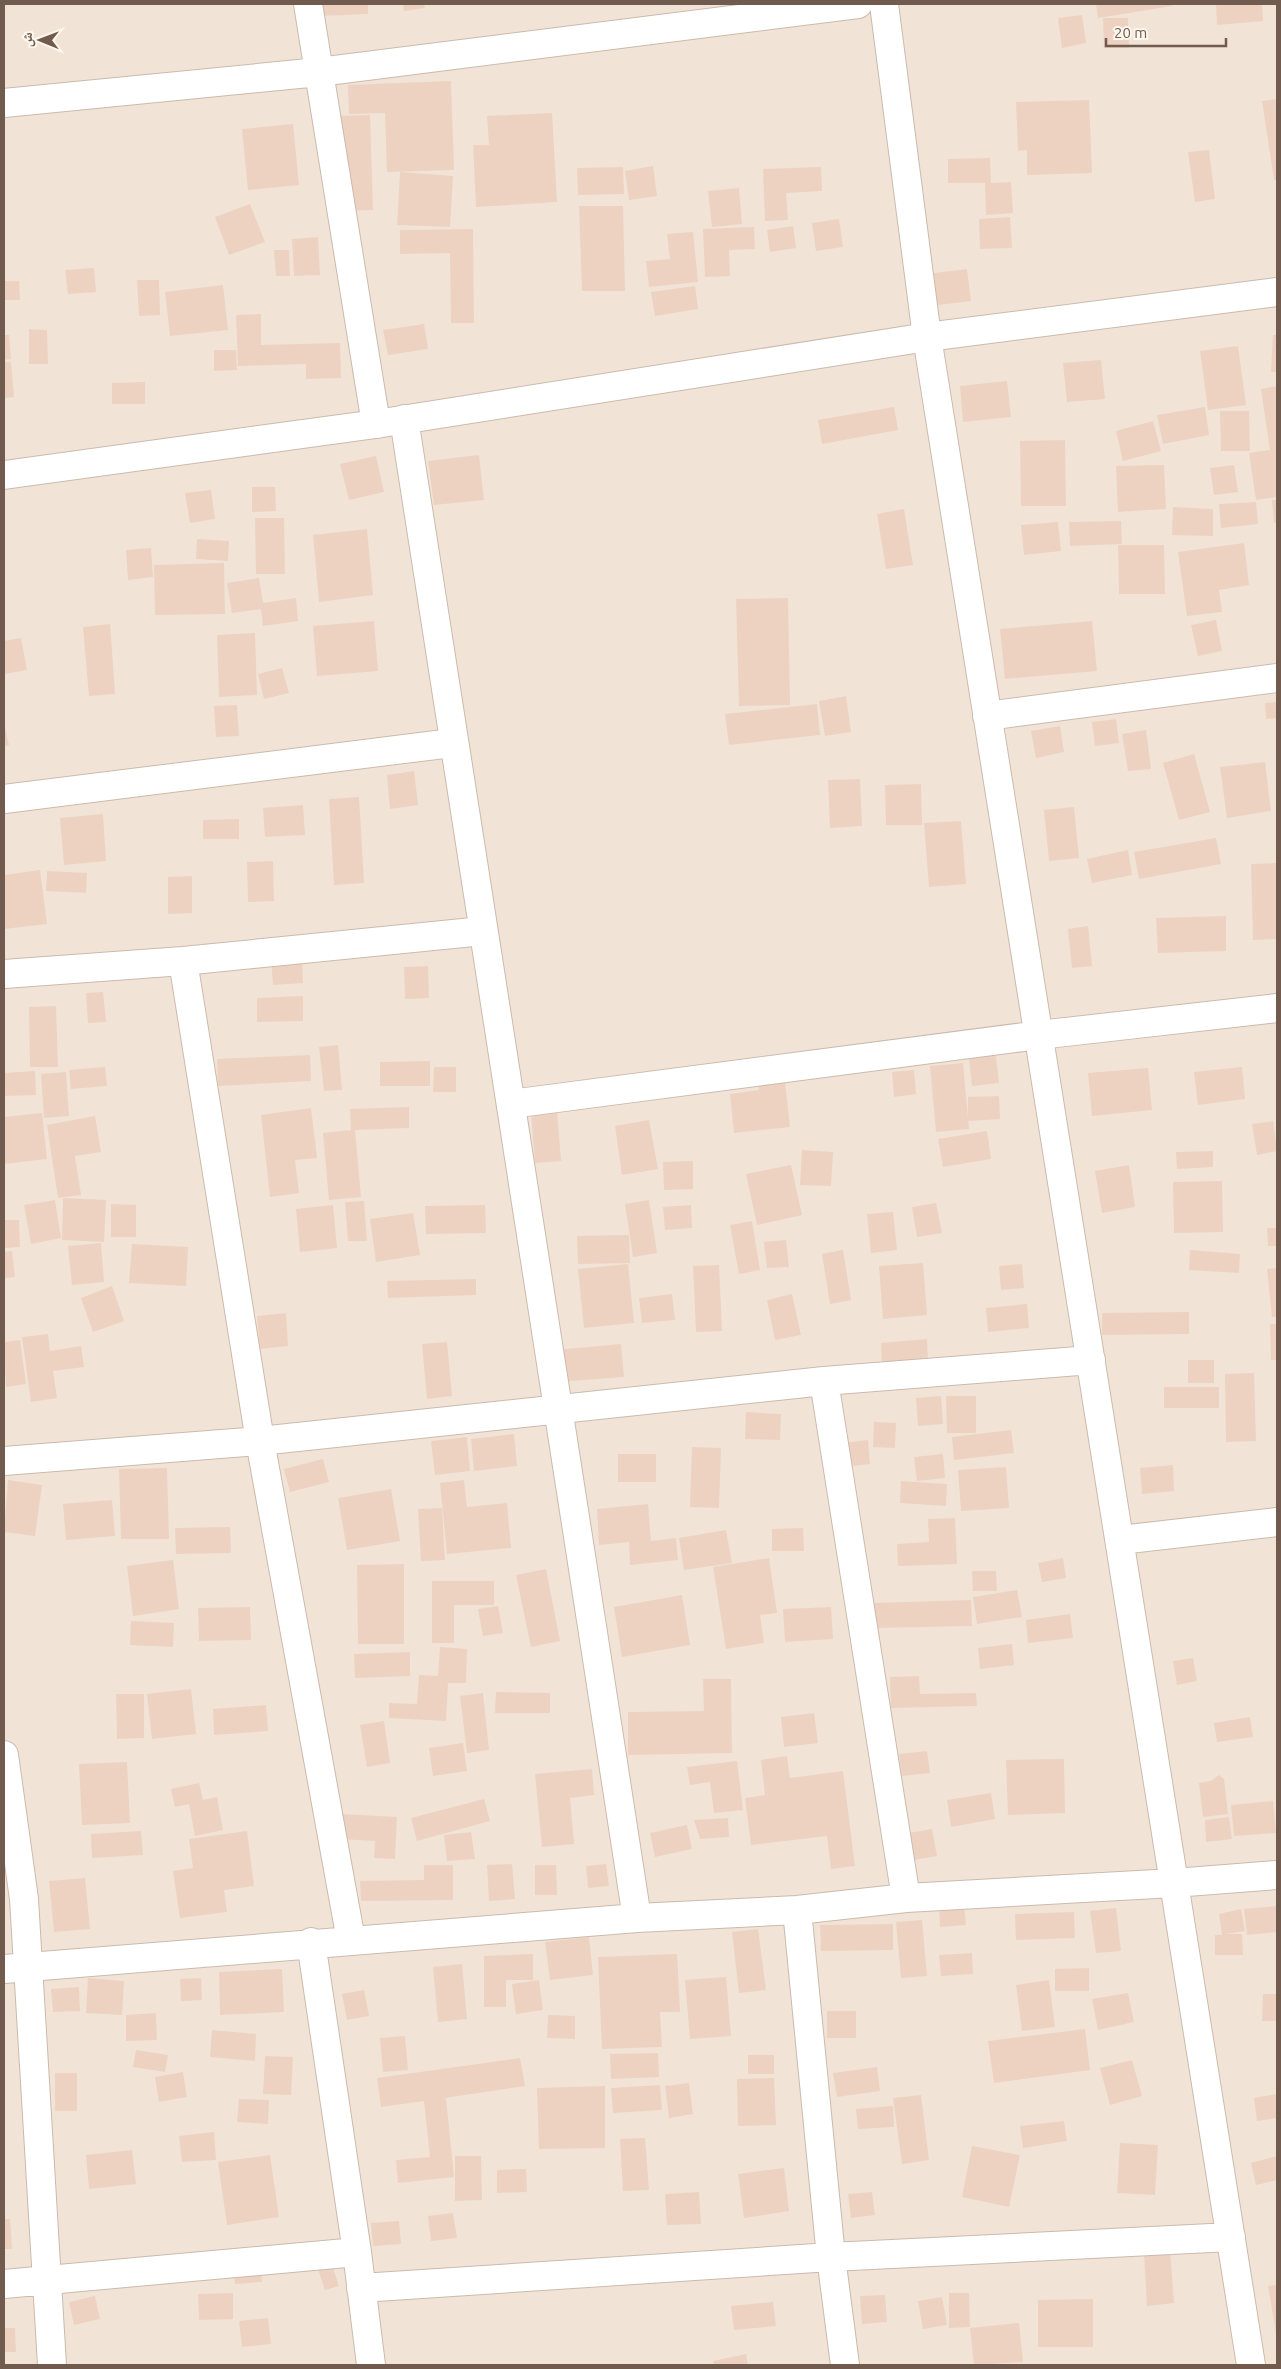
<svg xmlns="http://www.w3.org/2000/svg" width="1281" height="2369" font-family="Ubuntu,'Noto Naskh Arabic',sans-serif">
  <rect width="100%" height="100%" fill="#faf2e7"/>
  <path fill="#f1e4d6" d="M4 4H1277V2365H4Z"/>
  <path fill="#edd2c2" d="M318 4H368V14L318 16Z
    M403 4H424L425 8 404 11Z
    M1096 4H1172V6L1098 18Z
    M1216 4H1262L1263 21 1217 25Z
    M1082 15 1086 43 1062 48 1058 18Z
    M1103 18H1128L1129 48H1104Z
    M451 81 454 170 387 172 385 113 349 114 348 85Z
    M1277 99V180H1274L1262 101Z
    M1089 100 1092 173 1027 175V150L1018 151 1016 102Z
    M552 113 557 202 476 207 473 145H489L487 116Z
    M370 115 373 210 337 211 333 116Z
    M293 124 299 185 248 190 242 129Z
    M1209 150 1215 199 1195 202 1188 152Z
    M990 158 991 183 1011 182 1013 213 986 215 985 183H948V159Z
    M653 166 657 196 629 200 625 171Z
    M623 167 624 194 578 195 577 168Z
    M821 167 822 191 786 193 788 220 765 221 763 169Z
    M400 172 453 176 450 227 397 225Z
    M739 188 742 224 712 227 708 191Z
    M250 204 265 242 229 255 215 217Z
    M579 206H623L625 291H582Z
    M1010 217 1012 248 980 249 979 219Z
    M839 219 843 247 816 251 812 223Z
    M793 226 796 248 770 252 767 230Z
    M754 227 755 249 729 250 730 276 705 277 703 229Z
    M473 229 474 323H451L450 253 400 254V230Z
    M693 232 698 282 649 287 646 261 670 259 667 234Z
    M318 237 320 275 294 276 292 239Z
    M274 250H289L290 276H276Z
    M94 268 96 292 68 294 65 270Z
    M967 269 971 301 922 307 918 275Z
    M137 280H159L160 315 139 316Z
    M4 281H19L20 300H4Z
    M223 285 228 330 170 336 165 292Z
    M695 286 698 309 655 316 651 292Z
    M261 314V345L340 343 341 378 306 379V364L238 366 236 315Z
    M424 324 428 349 388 355 383 330Z
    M29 329 47 330 48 364H29Z
    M4 335H9L11 359 4 360Z
    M1273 335H1277V372H1271Z
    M1238 346 1246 405 1208 410 1200 351Z
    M214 350H236L237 370 214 371Z
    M1101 360 1105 399 1067 402 1063 363Z
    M4 362H11L14 397 4 398Z
    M1007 381 1011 417 963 422 960 386Z
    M145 382V404H112V383Z
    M1277 386V497L1256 500 1249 453 1270 450 1261 389Z
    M894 407 898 430 822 444 818 420Z
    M1205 407 1209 435 1163 444 1157 415Z
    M1220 411H1249L1250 451H1221Z
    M1153 421 1161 451 1123 461 1116 431Z
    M1065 440 1066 506H1021L1020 441Z
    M479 455 484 500 434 505 428 461Z
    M376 456 384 492 349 500 340 464Z
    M1164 465 1166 509 1118 512 1116 466Z
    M1234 465 1238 492 1214 495 1210 468Z
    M252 487H275L276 511 252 512Z
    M211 490 215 519 190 523 185 493Z
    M1272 500H1277V523H1274Z
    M1256 502 1258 524 1221 528 1219 504Z
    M1173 507 1213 509V536L1172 535Z
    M904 509 913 565 886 569 877 514Z
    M255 518H284L285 574H256Z
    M1121 521 1122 544 1070 546 1069 522Z
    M1058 522 1061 551 1024 555 1021 525Z
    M367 529 373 595 319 602 313 535Z
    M197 539 229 541 228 561 196 559Z
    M1244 543 1249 585 1219 590 1222 612 1187 616 1178 552Z
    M1118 545H1164L1165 594H1119Z
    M151 548 153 577 128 580 126 550Z
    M224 563 225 614 155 615 154 565Z
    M259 578 263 603 296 598 298 621 263 626 261 609 232 613 227 583Z
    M788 598 790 705 739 706 736 599Z
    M1216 620 1222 651 1198 656 1191 625Z
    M374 621 378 671 317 676 313 626Z
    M1092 621 1097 671 1005 679 1000 629Z
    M110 624 115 694 89 696 83 627Z
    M255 633 257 695 219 697 217 635Z
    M21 638 27 670 4 674V641Z
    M282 668 289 693 264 699 258 674Z
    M846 696 851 732 825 736 819 701Z
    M1277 702V718L1266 719 1265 703Z
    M817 704 820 735 729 745 725 714Z
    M237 705 239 736 216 737 214 706Z
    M1116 719 1119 743 1095 746 1092 722Z
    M4 724 9 745 4 746Z
    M1060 726 1064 752 1036 758 1031 731Z
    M1146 730 1151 769 1128 771 1122 734Z
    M1194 754 1210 812 1179 820 1163 763Z
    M1265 762 1271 811 1227 818 1220 767Z
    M414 771 418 805 390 809 387 775Z
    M860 779 862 826 830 828 828 780Z
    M921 784 922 825H886L885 785Z
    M359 797 364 883 334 885 329 799Z
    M303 805 305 835 265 837 263 808Z
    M1074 807 1079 858 1049 861 1044 810Z
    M103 814 106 861 64 865 60 818Z
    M239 819V839H203V820Z
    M961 821 966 884 929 887 924 823Z
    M1216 838 1221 864 1139 879 1134 852Z
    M1128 850 1132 875 1092 883 1087 859Z
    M273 861 274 901 248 902 247 862Z
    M1277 863V939L1253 940 1251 864Z
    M40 870 47 924 4 929V875Z
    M47 871 87 873 86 893 46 891Z
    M192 876V913L168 914V877Z
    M1226 916V951L1158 953 1156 918Z
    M1088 926 1092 966 1072 968 1068 929Z
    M302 957 303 983 273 985 271 959Z
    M428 966 429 998 405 999 404 967Z
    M103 992 106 1022 88 1023 86 993Z
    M303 996V1021L257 1022V998Z
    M56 1006 58 1067H30L29 1007Z
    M338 1045 342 1090 324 1091 319 1047Z
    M995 1047 999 1083 972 1086 968 1051Z
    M310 1055 311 1081 218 1086 217 1059Z
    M430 1061V1086H380V1062Z
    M783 1063 790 1127 734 1133 730 1094 759 1090 756 1067Z
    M963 1063 969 1129 936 1132 930 1066Z
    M105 1067 107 1086 71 1089 69 1070Z
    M434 1067H456V1092H433Z
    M1242 1067 1245 1099 1198 1105 1194 1072Z
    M1148 1068 1152 1110 1092 1116 1088 1073Z
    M914 1070 916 1094 894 1097 892 1072Z
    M35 1071 36 1095 4 1096V1073Z
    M66 1072 69 1116 44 1118 41 1074Z
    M999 1096 1000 1119 968 1121V1097Z
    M409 1107V1128L355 1130 361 1197 329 1200 323 1133 351 1130 350 1109Z
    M311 1108 317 1158 295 1160 299 1193 270 1197 261 1115Z
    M557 1110 561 1161 535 1163 531 1112Z
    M42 1113 47 1159 4 1164V1117Z
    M95 1116 101 1152 75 1156 81 1195 58 1198 47 1125Z
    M649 1120 658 1169 622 1175 615 1126Z
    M1273 1121 1277 1151 1257 1155 1252 1124Z
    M987 1131 991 1159 943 1167 938 1139Z
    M802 1150 833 1152 831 1186 800 1185Z
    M1213 1151V1167L1177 1169 1176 1152Z
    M693 1161V1189L664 1190 663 1162Z
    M791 1165 802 1215 757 1225 746 1174Z
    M1129 1165 1135 1207 1102 1213 1095 1171Z
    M1222 1181 1223 1232 1174 1233 1173 1182Z
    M63 1198 106 1200 104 1242 62 1240Z
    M55 1200 61 1238 31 1244 24 1205Z
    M649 1200 657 1253 633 1257 625 1204Z
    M364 1201 367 1241H348L345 1202Z
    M936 1203 942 1233 917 1237 912 1207Z
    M111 1204 136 1205V1237H111Z
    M333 1205 337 1248 300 1252 296 1209Z
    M485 1205 486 1233 426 1234 425 1206Z
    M691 1205 692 1228 665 1230 663 1207Z
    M893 1212 897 1250 871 1253 867 1214Z
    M413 1213 420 1255 376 1262 370 1219Z
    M4 1220H19L20 1247 4 1248Z
    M752 1221 760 1270 739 1274 730 1225Z
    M1267 1228H1277V1246H1268Z
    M629 1235 630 1263 578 1264 577 1236Z
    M786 1240 789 1267 767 1268 764 1242Z
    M101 1243 104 1282 72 1285 68 1246Z
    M132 1244 188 1247 186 1286 129 1283Z
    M843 1250 851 1300 830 1304 822 1254Z
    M1190 1250 1240 1254 1239 1273 1189 1270Z
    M12 1251 15 1277 4 1278V1252Z
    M923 1263 927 1315 883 1319 879 1266Z
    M628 1264 634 1323 584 1328 578 1269Z
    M1022 1264 1024 1288 1001 1290 999 1266Z
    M719 1265 722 1331 696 1332 693 1266Z
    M1277 1268V1317H1272L1267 1269Z
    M476 1279V1295L388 1298 387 1281Z
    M112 1286 124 1321 93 1332 81 1298Z
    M672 1294 675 1320 642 1323 639 1298Z
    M792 1294 801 1335 775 1340 767 1300Z
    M1027 1304 1029 1328 988 1332 986 1308Z
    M1189 1312V1334L1102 1335V1313Z
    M286 1313 288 1346 260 1349 257 1316Z
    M1270 1324H1277V1360H1271Z
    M48 1334 50 1351 81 1346 84 1367 53 1371 57 1398 31 1402 22 1337Z
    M927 1339 928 1361 882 1365 881 1343Z
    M20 1340 26 1384 6 1387 4 1342Z
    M447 1342 452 1396 427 1399 422 1344Z
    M621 1344 624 1377 558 1382 555 1350Z
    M1188 1360H1214V1383H1188Z
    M1254 1373 1256 1441 1226 1442 1225 1374Z
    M1164 1387H1219V1408H1164Z
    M941 1396 943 1424 918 1426 916 1398Z
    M946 1396H976V1433H947Z
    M746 1412 781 1414 780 1440 745 1439Z
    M874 1422 896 1423 895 1448 873 1447Z
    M1011 1430 1014 1453 954 1460 952 1437Z
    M514 1434 517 1466 474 1471 471 1439Z
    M467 1437 470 1471 435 1475 431 1441Z
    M868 1440 870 1464 844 1467 842 1443Z
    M692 1447 721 1448 719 1508 690 1507Z
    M618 1454H656V1482H618Z
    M943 1454 945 1478 917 1481 914 1457Z
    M323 1459 329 1482 290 1492 284 1469Z
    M1173 1465 1174 1491 1142 1494 1140 1468Z
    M1006 1467 1009 1508 961 1511 958 1470Z
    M167 1468 169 1539H121L119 1469Z
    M8 1480 42 1485 35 1536 4 1532Z
    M464 1480 467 1507 507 1503 511 1548 447 1554 440 1483Z
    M901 1481 947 1484 946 1506 900 1503Z
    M391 1489 400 1541 347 1550 338 1498Z
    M112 1500 115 1536 66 1540 63 1504Z
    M648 1504 651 1541 676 1538 678 1560 630 1565 629 1542 599 1545 597 1509Z
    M442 1508 445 1560 421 1561 418 1509Z
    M955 1518 957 1564 898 1566 897 1544 929 1542 928 1519Z
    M230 1527 231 1553 176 1554 175 1528Z
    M803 1528 804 1551H772V1529Z
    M726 1530 732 1563 684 1570 679 1538Z
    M769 1558 777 1613 760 1615 764 1643 726 1649 713 1567Z
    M1063 1558 1066 1578 1042 1582 1038 1563Z
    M173 1560 179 1609 133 1616 127 1566Z
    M404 1564V1644H358L357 1565Z
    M546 1569 560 1641 531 1647 516 1575Z
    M972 1571H996L997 1591H973Z
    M432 1581H494V1605H454V1643H432Z
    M1017 1590 1022 1617 977 1624 973 1597Z
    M682 1595 690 1645 622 1657 614 1607Z
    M971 1600 972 1626 874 1628V1603Z
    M498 1606 503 1633 483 1636 478 1609Z
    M250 1607 251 1640 199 1641 198 1608Z
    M831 1607 833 1639 785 1642 783 1609Z
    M1070 1614 1073 1638 1028 1643 1026 1620Z
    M131 1621 174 1623 173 1647 130 1645Z
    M1012 1644 1014 1665 980 1669 978 1648Z
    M440 1647 467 1649 466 1683H448L446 1721 389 1718V1703L417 1704 419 1675 438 1676Z
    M410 1652V1676L355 1678 354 1654Z
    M1193 1658 1197 1681 1177 1685 1173 1661Z
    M919 1676 920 1694 976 1693 977 1706 891 1708 890 1677Z
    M703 1679H731L732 1753 628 1755V1712L704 1711Z
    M191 1689 196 1734 152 1739 147 1694Z
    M496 1692 550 1693V1713H495Z
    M483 1693 489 1750 467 1753 460 1696Z
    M116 1694H144V1738L117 1739Z
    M266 1705 268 1731 214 1735 213 1709Z
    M814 1713 818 1743 784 1747 781 1717Z
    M1250 1717 1253 1737 1217 1742 1214 1723Z
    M384 1721 390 1763 367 1767 360 1725Z
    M463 1743 467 1771 433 1776 429 1748Z
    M927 1751 930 1773 902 1776 899 1754Z
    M787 1756 790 1778 843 1771 855 1866 831 1869 827 1836 751 1845 745 1798 765 1795 761 1760Z
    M1064 1759 1065 1813 1008 1815 1006 1760Z
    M737 1761 743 1810 714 1813 710 1782 690 1785 687 1767Z
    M127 1762 130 1823 82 1825 79 1764Z
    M592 1769 594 1795 570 1798 574 1844 542 1847 535 1774Z
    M1219 1775 1224 1779 1228 1814 1203 1817 1199 1783 1211 1781Z
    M199 1783 203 1800 217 1797 223 1830 195 1836 189 1804 175 1807 171 1789Z
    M991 1793 995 1819 951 1827 947 1800Z
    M484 1799 490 1821 417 1841 411 1818Z
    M1273 1801 1276 1833 1234 1836 1231 1805Z
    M341 1814 397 1817 395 1859 374 1858 375 1841 340 1839Z
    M1229 1817 1232 1839 1206 1842 1205 1820Z
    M728 1818 729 1837 700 1839 694 1820Z
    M687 1825 692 1849 655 1857 650 1833Z
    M932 1829 937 1856 914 1860 909 1833Z
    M141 1831 143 1855 92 1858 91 1834Z
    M247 1831 254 1886 224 1890 227 1912 180 1918 173 1871 193 1868 189 1839Z
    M471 1832 475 1859 447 1861 444 1835Z
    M512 1864 515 1899 489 1901 487 1865Z
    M606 1864 609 1886 588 1888 586 1866Z
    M424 1865H453V1900L361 1901 360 1881 424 1880Z
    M535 1865H556L557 1895H535Z
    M85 1878 90 1929 54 1932 49 1881Z
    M964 1903 966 1925 940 1927 939 1906Z
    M1277 1906V1932L1247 1935 1244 1909Z
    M1116 1908 1121 1951 1096 1953 1090 1911Z
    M1241 1909 1245 1931 1225 1934H1242L1243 1955H1215V1935H1222L1219 1914Z
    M1074 1912 1075 1938 1016 1940 1015 1914Z
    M922 1920 927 1976 901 1978 896 1922Z
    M893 1924V1950L821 1951 820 1925Z
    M758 1929 766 1990 739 1993 732 1932Z
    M589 1937 593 1975 550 1980 545 1942Z
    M972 1953 973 1974 941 1976 939 1955Z
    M533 1954V1980H506V2007H484V1956Z
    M677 1954 680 2012H660L662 2047 602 2049 598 1957Z
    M462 1964 467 2019 438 2022 433 1967Z
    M1089 1968V1991H1055V1969Z
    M282 1969 284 2012 220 2015 219 1972Z
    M726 1977 731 2036 690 2039 685 1980Z
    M88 1978 124 1981 122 2015 86 2013Z
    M201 1978 202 2000 181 2001 180 1979Z
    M539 1980 543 2010 516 2014 512 1984Z
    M1049 1980 1055 2027 1022 2031 1016 1985Z
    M79 1987 80 2011 53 2012 51 1989Z
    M364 1990 369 2016 347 2020 342 1994Z
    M1128 1993 1134 2022 1098 2030 1092 1999Z
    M1263 1994H1277V2021H1262Z
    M827 2011H856V2038H827Z
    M156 2013 157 2040 126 2041V2015Z
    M548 2015 575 2016V2039L547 2038Z
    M1085 2029 1090 2070 994 2083 988 2041Z
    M212 2030 256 2034 255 2061 210 2057Z
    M405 2036 408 2070 383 2072 380 2038Z
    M136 2050 168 2055 165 2072 133 2067Z
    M658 2053 659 2077 611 2079 610 2054Z
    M748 2055H774V2074H748Z
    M265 2056 293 2057 291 2095 263 2094Z
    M520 2058 525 2086 438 2099 446 2098 454 2177 398 2183 396 2160 430 2157 424 2101 381 2107 377 2078Z
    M1132 2060 1142 2096 1110 2105 1100 2068Z
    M877 2067 880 2091 837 2097 833 2073Z
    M183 2072 187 2097 159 2102 155 2077Z
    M55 2073H77V2111H55Z
    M774 2078 776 2125 738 2126 737 2079Z
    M689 2083 693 2114 669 2118 665 2086Z
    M660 2085 662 2110 613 2113 611 2088Z
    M605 2086V2148L539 2149 537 2088Z
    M1277 2094V2118L1257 2121 1254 2098Z
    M921 2095 929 2160 902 2164 893 2098Z
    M239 2099 269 2100 268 2124 237 2122Z
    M893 2106 894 2127 858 2129 856 2109Z
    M1064 2121 1067 2141 1023 2148 1020 2126Z
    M214 2132 216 2160 182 2162 179 2136Z
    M645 2138 649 2190 623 2191 620 2139Z
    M1120 2143 1158 2145 1155 2195 1117 2193Z
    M972 2146 1020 2155 1009 2207 962 2197Z
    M132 2150 136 2184 89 2189 86 2155Z
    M270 2155 279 2217 227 2225 218 2162Z
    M455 2156H481L482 2200 455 2201Z
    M1277 2156V2180L1256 2185 1251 2163Z
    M784 2168 789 2211 744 2218 738 2174Z
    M526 2169 527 2192 497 2193V2170Z
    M699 2192 701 2224 667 2225 665 2194Z
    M872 2192 875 2215 851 2218 848 2194Z
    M453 2213 457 2238 431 2241 428 2216Z
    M4 2219H10L12 2249H4Z
    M399 2221 401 2244 373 2246 371 2223Z
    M1170 2250 1174 2303 1147 2306 1144 2253Z
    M330 2259 339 2286 325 2290 316 2263Z
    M260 2263 262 2282 235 2284 233 2265Z
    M1277 2285V2333H1276L1268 2286Z
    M233 2293V2319L199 2320 198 2294Z
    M949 2293H969L970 2327 949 2328Z
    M885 2295 887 2322 862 2324 860 2296Z
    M95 2296 100 2319 74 2325 69 2302Z
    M942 2297 947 2325 923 2329 918 2301Z
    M1093 2299V2347H1038V2300Z
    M773 2302 776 2326 734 2330 731 2306Z
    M268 2318 271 2344 242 2347 239 2321Z
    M1019 2323 1023 2362 974 2365 970 2328Z
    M4 2328H15L16 2352H4Z
    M746 2354 748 2365H714L713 2361Z"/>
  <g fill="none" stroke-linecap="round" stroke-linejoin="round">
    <defs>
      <path id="minor" d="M308 4 376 424
        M884 4 927 337 1251 2365
        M4 103 319 72 858 4
        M404 419C478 919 561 1418 637 1918
        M987 716 1277 678
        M4 799 452 743
        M183 961 260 1441 351 1940
        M4 974 183 961 483 931
        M511 1104 1039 1035 1277 1008
        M824 1381 906 1898
        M4 1461 260 1441 824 1381 1091 1360
        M1120 1540 1277 1522
        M4 1755 24 1899 52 2365
        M797 1910 831 2257 845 2365
        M311 1942 357 2252 371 2365
        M4 1969 637 1918 797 1910 906 1898 1174 1883 1277 1875
        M4 2284 357 2252
        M361 2288 831 2257 1231 2237"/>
      <path id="tertiary" d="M4 475 376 424 927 337 1277 292"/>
    </defs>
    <use href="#minor" stroke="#cbbaae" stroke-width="30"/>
    <use href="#tertiary" stroke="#cbbaae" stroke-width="30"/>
    <use href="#minor" stroke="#fff" stroke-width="28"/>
    <use href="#tertiary" stroke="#fff" stroke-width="28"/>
  </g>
  <rect width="1281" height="2369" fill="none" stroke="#715a4e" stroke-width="10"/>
  <g transform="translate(40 40) rotate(271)" stroke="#fdf7ed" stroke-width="4" paint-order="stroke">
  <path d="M0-4L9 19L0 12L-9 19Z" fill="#715a4e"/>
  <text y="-8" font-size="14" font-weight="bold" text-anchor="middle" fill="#715a4e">ش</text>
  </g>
  <path d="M1106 38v8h120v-8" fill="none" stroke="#715a4e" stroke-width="2.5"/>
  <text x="1114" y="38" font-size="15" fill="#715a4e" stroke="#fdf7ed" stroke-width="4" paint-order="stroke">20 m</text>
</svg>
